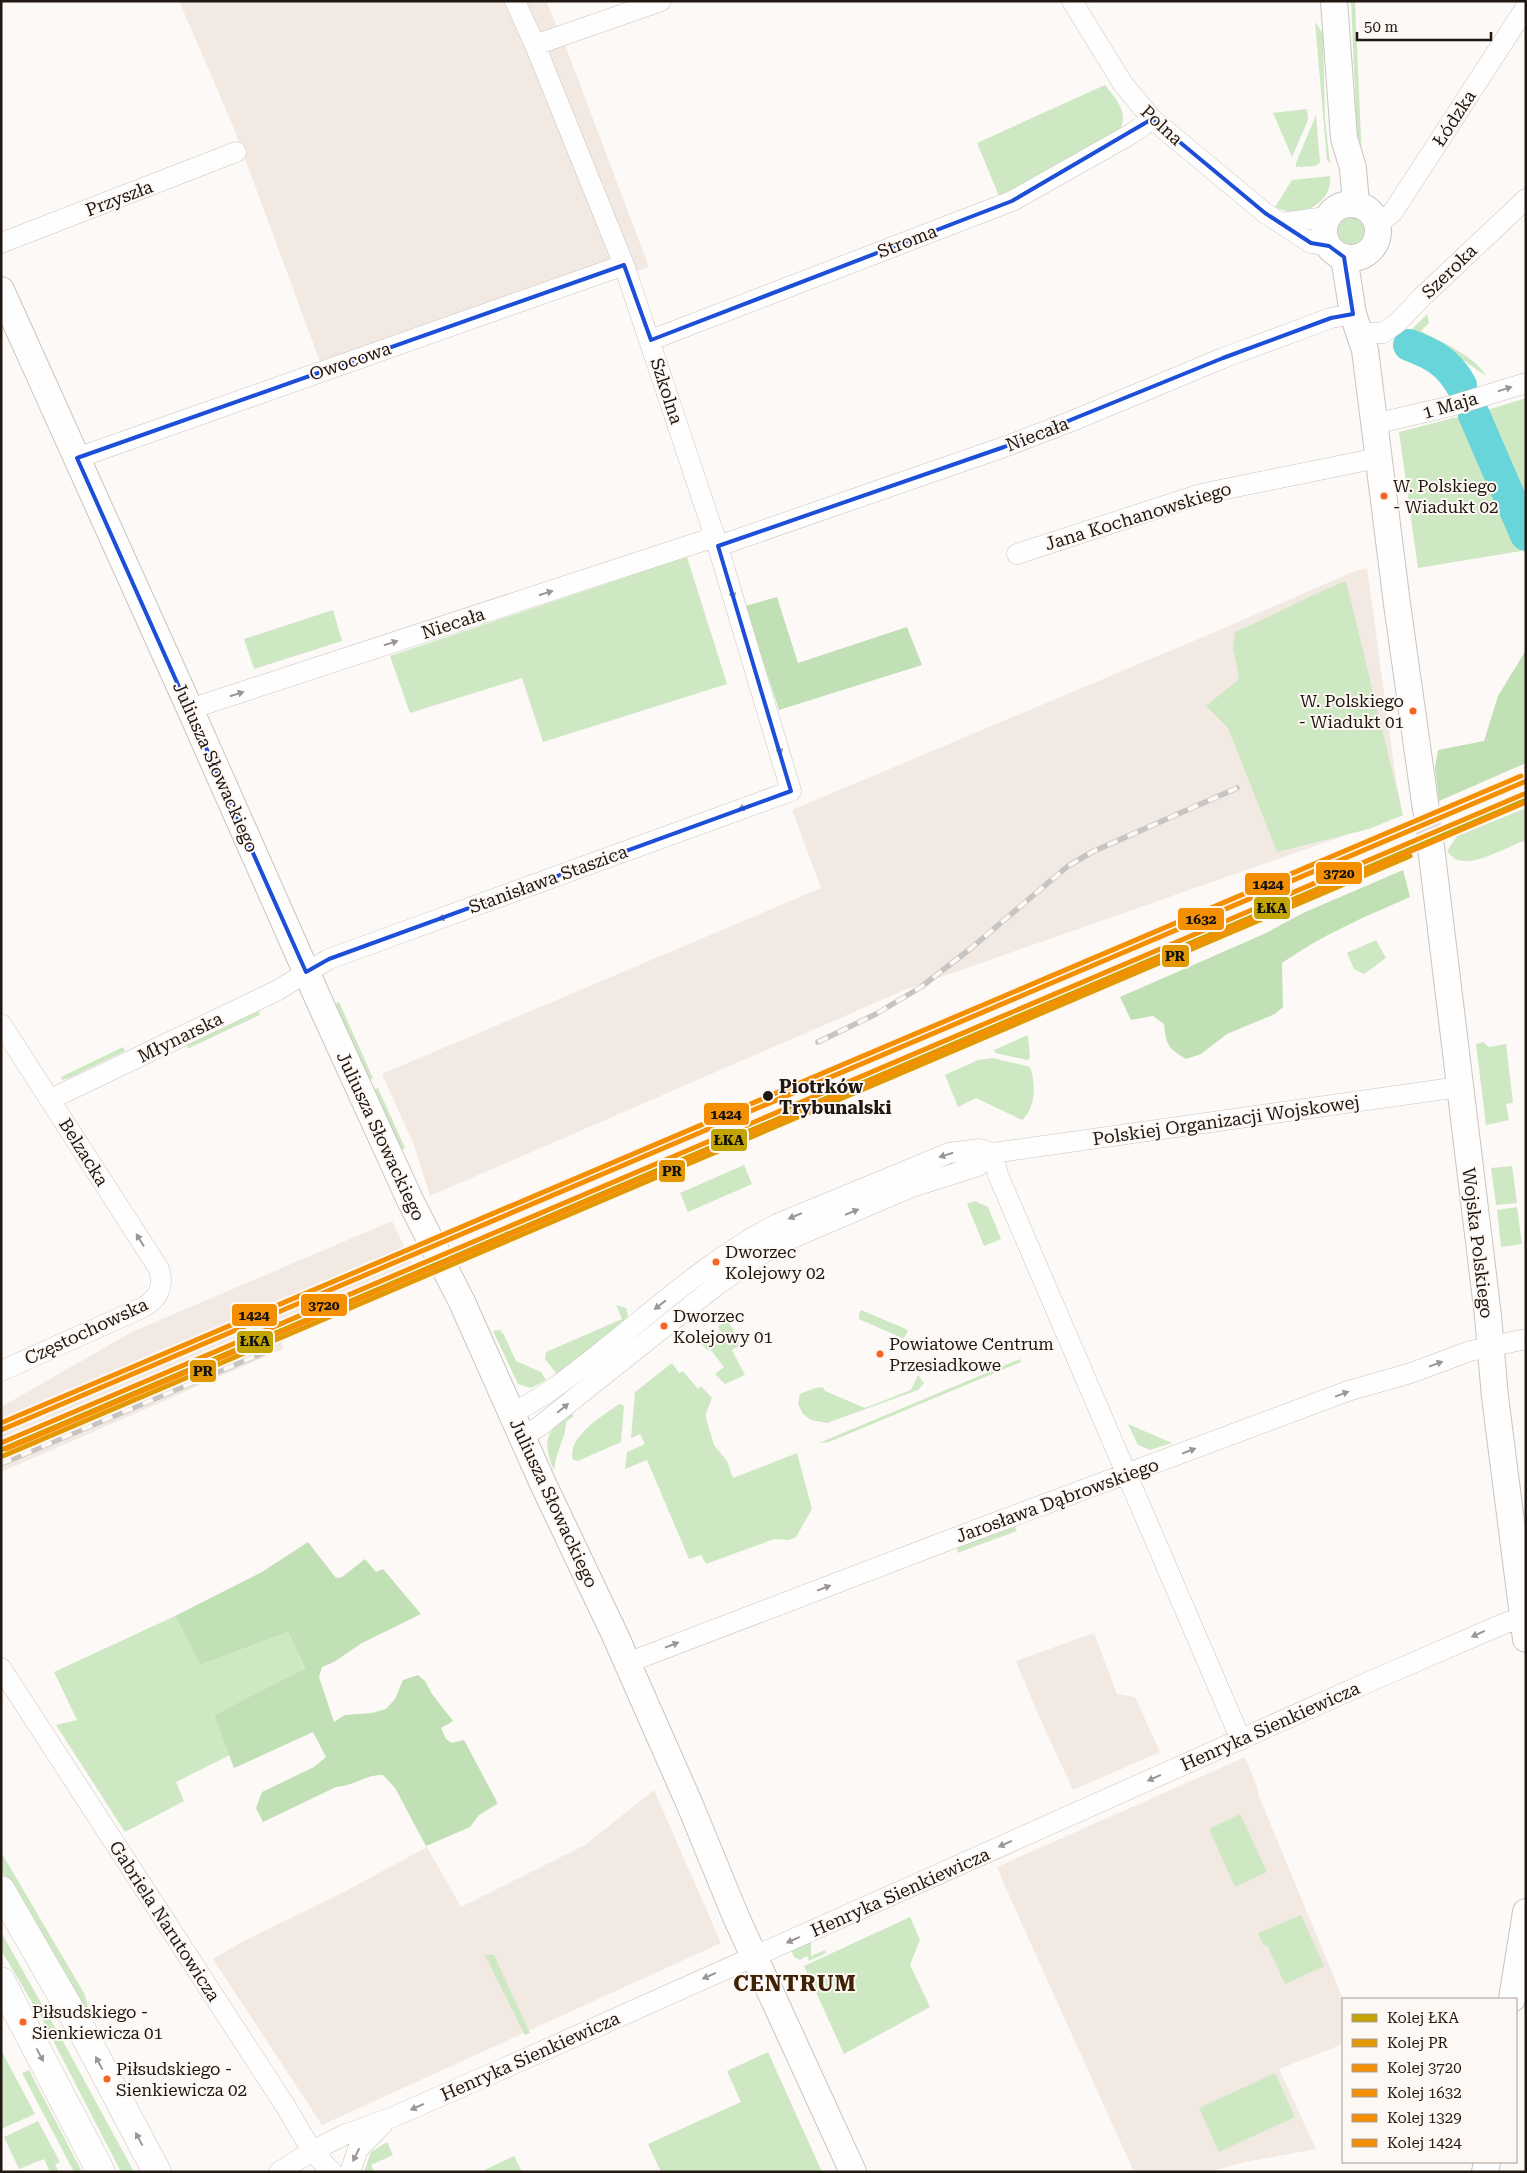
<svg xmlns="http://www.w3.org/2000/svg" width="1527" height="2173" font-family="'Roboto Serif',serif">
  <rect width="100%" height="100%" fill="#fcf9f6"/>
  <path fill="#f2e9e3" d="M179 1H546L565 45 649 267 326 378 233 126Z
    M1367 568 1396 780 1403 815 907 989 430 1196 414 1145 382 1074 821 888 792 810 1222 629 1355 571Z
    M392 1221 420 1280 282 1339 283 1349 1 1472V1407L132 1332Z
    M1094 1633 1117 1694 1135 1697 1160 1752 1073 1790 1038 1714 1016 1661Z
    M1245 1757 1259 1792 1258 1794 1343 1999V2044L1279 2069 1316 2149 1245 2162 1208 2172H1134L1012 1902 997 1867Z
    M654 1790 721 1943 322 2125 213 1959 244 1941 344 1892 427 1847 461 1907 585 1845Z"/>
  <path fill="#cee8c4" d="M1351 1H1355L1362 161 1357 137Z
    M1315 22 1323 34 1325 119 1330 164 1327 160Z
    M1105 85C1116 99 1130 113 1119 131L1017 189 999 196 977 143Z
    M1307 109 1308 120 1292 157 1273 113Z
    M1316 115 1320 163 1315 166 1296 167V163Z
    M1330 176C1333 205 1299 219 1275 207L1292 180Z
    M1338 231a13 13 0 1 1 26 0a13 13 0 1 1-26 0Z
    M1427 314 1429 323 1421 331C1439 341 1477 357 1486 376L1453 353 1412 329Z
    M1526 398V525L1478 413Z
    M1465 415 1521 551 1418 568 1399 432Z
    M687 557 727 684 543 742 522 678 410 713 390 656Z
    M1346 581 1403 815 1369 829 1277 852 1228 728 1206 706 1239 679 1233 648 1235 632C1273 616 1308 596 1346 581Z
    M333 610 342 641 254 669 244 639Z
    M1526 808V840C1510 846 1479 863 1463 861 1456 861 1451 856 1447 851L1457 836Z
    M1376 940 1386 958 1364 974 1354 969 1347 953Z
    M339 1002 373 1078 369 1080 335 1004Z
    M259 1011 260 1015 187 1049 188 1044Z
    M1028 1035 1030 1057 1028 1060 995 1053 994 1050Z
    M1483 1042 1489 1047 1506 1044 1513 1103 1506 1104 1509 1120 1486 1125 1476 1044Z
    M123 1047 125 1051 69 1078 62 1080 61 1077Z
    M993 1058 1030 1067C1036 1085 1036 1107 1022 1120L976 1098 958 1107 945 1075 978 1060Z
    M378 1088 405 1148 401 1150 373 1090Z
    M744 1165 752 1184 688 1212 680 1193Z
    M1512 1166 1517 1203 1496 1205 1491 1168Z
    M975 1201 988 1207 1001 1239 984 1246 967 1204Z
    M1517 1207 1522 1244 1501 1247 1497 1210Z
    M616 1305 626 1308 628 1315 625 1320 557 1374 545 1359 546 1352 622 1319Z
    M861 1310 906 1329 908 1331 904 1338H902L859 1319V1313Z
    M728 1319 740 1345 732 1350 745 1375 725 1384 715 1374 724 1367 710 1349 707 1350 700 1342 709 1335 718 1344 726 1339 718 1327Z
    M500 1330 504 1335 516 1361 541 1372 546 1380 531 1388 518 1384 493 1331Z
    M1020 1359 1021 1362 829 1442 819 1443Z
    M672 1363 679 1373 683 1371 698 1389 701 1386 712 1398 706 1413V1418L714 1445 727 1461 733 1478 797 1453 812 1509 796 1537 789 1540 774 1539 706 1564 701 1555 689 1559 647 1460 625 1469 627 1452 645 1444 640 1434 631 1438 635 1392Z
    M918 1375 924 1383 918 1390 827 1423 811 1420 803 1414 798 1404 800 1394 815 1388 823 1387 825 1391 865 1408 911 1390Z
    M619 1404 624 1406 621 1442 578 1461 573 1460C566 1437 604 1415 619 1404Z
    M571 1413 574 1416 566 1422C567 1435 555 1453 554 1471 542 1440 545 1432 571 1413Z
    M1128 1424 1172 1443 1150 1450 1138 1445Z
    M1014 1526 1017 1531 957 1553 958 1545Z
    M175 1616 200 1665 288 1632 305 1670 214 1715 230 1755 176 1782 184 1801 125 1832 56 1725 77 1720 54 1672Z
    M1240 1814 1267 1872 1235 1887 1209 1829Z
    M1 1852 84 1993 87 2002 89 2016 81 2006 1 1870Z
    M1301 1915 1324 1966 1285 1984 1267 1945 1264 1946 1258 1933Z
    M910 1917 920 1940 910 1965 930 2007 844 2054 804 1966Z
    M1 1932 65 2045 134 2172H121L43 2021 1 1950Z
    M811 1941V1956L825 1950 826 1953 809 1961 807 1956 800 1960 794 1957 791 1950Z
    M485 1955H494L530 2033 525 2035Z
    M1 2050 35 2114 1 2129Z
    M768 2052 822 2172H661L648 2144 741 2102 727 2071Z
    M29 2070 82 2172H74L22 2073Z
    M1275 2073 1295 2117 1219 2152 1199 2108Z
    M38 2121 60 2162 55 2165 59 2172H50L44 2159 19 2169 4 2137Z
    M387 2142 393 2155 371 2165 374 2172H364L371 2152Z
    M514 2156 522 2172H480Z"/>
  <path fill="#c1e0b5" d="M777 597 798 663 907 627 922 665 779 710 745 606Z
    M1526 650V763L1439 801 1435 768 1438 750 1484 741 1498 696Z
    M1403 870 1410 897C1366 916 1322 935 1282 963L1283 1007 1275 1014 1227 1034 1201 1054 1186 1059C1168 1048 1166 1045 1164 1024L1153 1016 1131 1020 1120 997 1264 934 1303 913Z
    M308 1542 336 1578 342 1577 365 1559 376 1572 383 1569 421 1614 362 1643 334 1662 322 1667 319 1677 334 1722 345 1715 372 1713 386 1709 395 1699 403 1680 418 1675 425 1681 432 1694 453 1721 441 1728 446 1739 451 1743 464 1740 496 1800 497 1804 479 1815 470 1827 426 1846 395 1788 383 1775C366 1774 354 1786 336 1787L263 1822 256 1808 262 1792 314 1767 326 1757 313 1732 234 1768 214 1715 305 1669 288 1632 200 1665 175 1616 262 1572Z"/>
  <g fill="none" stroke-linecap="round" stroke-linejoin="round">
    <path stroke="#68d5da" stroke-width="32" d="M1409 345C1433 354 1448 362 1461 385
      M1474 415 1526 535"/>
    <path stroke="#dbd7d4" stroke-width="26" stroke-dasharray="26 13" stroke-linecap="butt" d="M1426 810 1431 847"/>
    <defs>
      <path id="minor" d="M1072 1 1123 84 1152 119 1265 213 1311 243 1329 246
        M535 45 661 1
        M1376 222 1386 218 1393 212 1526 7
        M1280 223 1327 217
        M1 243 236 152
        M1368 333H1383L1397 323 1422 297 1526 199
        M651 340 1012 201 1131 134 1152 119
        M1374 424 1451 406 1526 383
        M77 458 624 265
        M718 546 1004 447 1072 421 1223 358 1331 318 1353 314
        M1017 554 1201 494 1378 458
        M190 709 715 537
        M1 1024 159 1269C164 1286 159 1298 144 1307L1 1371
        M51 1099 276 991 329 959 791 791 715 537 624 265 535 45 515 1
        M993 1153 998 1175 1241 1740
        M512 1413C545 1397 572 1375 601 1352 657 1308 712 1257 777 1224L949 1153 980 1149 993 1153 1459 1087
        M523 1436 540 1426 717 1285 760 1255 790 1239 909 1188 978 1166 993 1153
        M627 1663 949 1540 1348 1391 1411 1373 1470 1351 1526 1339
        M1 1668 286 2107 312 2151 332 2172
        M279 2172 312 2151 344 2135 393 2117 500 2070 1371 1681 1503 1624 1511 1621 1524 1625
        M350 2172 358 2149 383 2124"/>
      <path id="tertiary" d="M1334 1 1344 138 1353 168 1356 205
        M1324 231a27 27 0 1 1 54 0a27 27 0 1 1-54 0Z
        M1344 257 1353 314 1365 350 1397 604 1426 810
        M1 290 190 709 321 1005 410 1200 462 1302 544 1486 615 1635 690 1805 736 1917 853 2172
        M1431 847 1488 1316 1495 1397 1526 1639
        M1512 1999 1526 1912
        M1485 2172 1487 2162"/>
      <path id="secondary" d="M1 1890 84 2034 157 2172
        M1 1981 101 2172"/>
    </defs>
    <use href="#minor" stroke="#cac4be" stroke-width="21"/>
    <use href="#tertiary" stroke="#cac4be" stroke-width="28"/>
    <use href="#secondary" stroke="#cac4be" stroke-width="29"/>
    <use href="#minor" stroke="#fffefe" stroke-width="20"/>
    <use href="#tertiary" stroke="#fffefe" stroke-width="26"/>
    <use href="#secondary" stroke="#fffefe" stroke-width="28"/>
    <defs>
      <path id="rail" d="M818 1042 876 1014 921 987 970 949 1068 866 1092 852 1237 788
        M1 1464 265 1352"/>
    </defs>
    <use href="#rail" stroke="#c6c5c4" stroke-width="5.5"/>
    <use href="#rail" stroke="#fef8f4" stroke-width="4" stroke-dasharray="11" stroke-linecap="butt"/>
    <defs>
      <path id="rail-1" d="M1 1450 1526 800"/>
      <path id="rail-2" d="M3 1456 1410 856"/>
      <path id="rail-3" d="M1 1443 1524 794"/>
      <path id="rail-4" d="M1 1430 1524 782"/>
      <path id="rail-5" d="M6 1449 1526 802"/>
      <path id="rail-6" d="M1 1423 1521 776"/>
    </defs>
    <use href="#rail-1" stroke="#fef8f4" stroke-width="9"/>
    <use href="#rail-2" stroke="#fef8f4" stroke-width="9"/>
    <use href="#rail-3" stroke="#fef8f4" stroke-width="9"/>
    <use href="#rail-4" stroke="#fef8f4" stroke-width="9"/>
    <use href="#rail-5" stroke="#fef8f4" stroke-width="9"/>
    <use href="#rail-6" stroke="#fef8f4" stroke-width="9"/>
    <use href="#rail-1" stroke="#c2a505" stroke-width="5"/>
    <use href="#rail-2" stroke="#e29802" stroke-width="5"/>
    <use href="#rail-3" stroke="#f48f01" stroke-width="5"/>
    <use href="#rail-4" stroke="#f48f01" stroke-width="5"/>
    <use href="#rail-5" stroke="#f48f01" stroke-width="5"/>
    <use href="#rail-6" stroke="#f48f01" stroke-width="5"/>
  </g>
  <defs><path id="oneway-solid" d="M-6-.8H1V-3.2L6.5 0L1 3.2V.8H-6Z" transform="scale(1.25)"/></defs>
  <g fill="#9b9693">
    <use href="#oneway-solid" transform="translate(1505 389) rotate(-18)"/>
    <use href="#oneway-solid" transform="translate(732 592) rotate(73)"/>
    <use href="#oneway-solid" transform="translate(546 593) rotate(-18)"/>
    <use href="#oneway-solid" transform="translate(391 643) rotate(-18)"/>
    <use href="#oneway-solid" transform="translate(237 694) rotate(-18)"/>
    <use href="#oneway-solid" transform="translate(779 748) rotate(73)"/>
    <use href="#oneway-solid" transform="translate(745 807) rotate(160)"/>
    <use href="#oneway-solid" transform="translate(445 917) rotate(160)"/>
    <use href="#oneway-solid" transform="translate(946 1155) rotate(163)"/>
    <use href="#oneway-solid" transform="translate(852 1212) rotate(-22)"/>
    <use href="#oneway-solid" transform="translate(795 1216) rotate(157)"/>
    <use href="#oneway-solid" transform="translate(140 1240) rotate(-122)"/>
    <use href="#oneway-solid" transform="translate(660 1305) rotate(142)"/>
    <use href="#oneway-solid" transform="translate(1436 1364) rotate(-20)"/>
    <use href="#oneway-solid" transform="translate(1342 1394) rotate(-20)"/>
    <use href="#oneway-solid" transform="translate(563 1408) rotate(-39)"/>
    <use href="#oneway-solid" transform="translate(1189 1451) rotate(-21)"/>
    <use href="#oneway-solid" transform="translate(824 1588) rotate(-21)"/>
    <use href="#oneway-solid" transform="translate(1478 1634) rotate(156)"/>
    <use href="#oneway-solid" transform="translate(672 1645) rotate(-21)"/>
    <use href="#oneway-solid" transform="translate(1154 1778) rotate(156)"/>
    <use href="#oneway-solid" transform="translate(1005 1844) rotate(156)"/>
    <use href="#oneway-solid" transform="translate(793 1940) rotate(156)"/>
    <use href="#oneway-solid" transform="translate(709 1976) rotate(156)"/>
    <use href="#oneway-solid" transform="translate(40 2055) rotate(62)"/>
    <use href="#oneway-solid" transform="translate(99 2063) rotate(-118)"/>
    <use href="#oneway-solid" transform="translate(417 2107) rotate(156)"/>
    <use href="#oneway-solid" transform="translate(139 2139) rotate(-118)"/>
    <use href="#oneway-solid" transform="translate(356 2155) rotate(116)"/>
  </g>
  <path fill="none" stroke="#1d4ed8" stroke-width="4" stroke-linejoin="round" d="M1152 119 1265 213 1311 243 1329 246 1344 257 1353 314 1331 318 1223 358 1004 447 718 546 791 791 329 959 306 972 77 458 624 265 651 340 1012 201Z"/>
  <g fill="#f26522" stroke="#fef8f4" stroke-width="2">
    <circle cx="1384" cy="496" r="4.5"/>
    <circle cx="1413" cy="711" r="4.5"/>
    <circle cx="716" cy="1262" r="4.5"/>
    <circle cx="664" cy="1326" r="4.5"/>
    <circle cx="880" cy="1354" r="4.5"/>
    <circle cx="23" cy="2022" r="4.5"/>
    <circle cx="107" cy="2079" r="4.5"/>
  </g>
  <circle fill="#211711" stroke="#fef8f4" stroke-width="2" cx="768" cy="1096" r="6"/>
  <g text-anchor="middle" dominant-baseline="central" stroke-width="4" stroke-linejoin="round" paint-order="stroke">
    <g font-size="17" fill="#211711" stroke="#fef8f4" text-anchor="start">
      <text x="1393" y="486">W. Polskiego<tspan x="1393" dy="21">- Wiadukt 02</tspan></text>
      <text x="1404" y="701" text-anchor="end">W. Polskiego<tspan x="1404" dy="21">- Wiadukt 01</tspan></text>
      <text x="725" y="1252">Dworzec<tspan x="725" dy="21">Kolejowy 02</tspan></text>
      <text x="673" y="1316">Dworzec<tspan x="673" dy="21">Kolejowy 01</tspan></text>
      <text x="889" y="1344">Powiatowe Centrum<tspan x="889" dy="21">Przesiadkowe</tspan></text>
      <text x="32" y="2012">Piłsudskiego -<tspan x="32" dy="21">Sienkiewicza 01</tspan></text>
      <text x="116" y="2069">Piłsudskiego -<tspan x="116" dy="21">Sienkiewicza 02</tspan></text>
    </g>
    <g font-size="18" fill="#211711" stroke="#fef8f4">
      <text transform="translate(1454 118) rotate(-57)">Łódzka</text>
      <text transform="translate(1162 125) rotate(43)">Polna</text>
      <text transform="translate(119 198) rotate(-21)">Przyszła</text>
      <text transform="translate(907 241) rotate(-21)">Stroma</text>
      <text transform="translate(1449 271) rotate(-44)">Szeroka</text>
      <text transform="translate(350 361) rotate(-19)">Owocowa</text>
      <text transform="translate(667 391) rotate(72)">Szkolna</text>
      <text transform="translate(1450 405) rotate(-16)">1 Maja</text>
      <text transform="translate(1037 434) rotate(-21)">Niecała</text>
      <text transform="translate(1138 516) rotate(-17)">Jana Kochanowskiego</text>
      <text transform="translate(453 623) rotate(-18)">Niecała</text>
      <text transform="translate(216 767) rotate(66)">Juliusza Słowackiego</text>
      <text transform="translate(548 879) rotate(-20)">Stanisława Staszica</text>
      <text transform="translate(180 1037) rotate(-26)">Młynarska</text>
      <text transform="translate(1226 1120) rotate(-8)">Polskiej Organizacji Wojskowej</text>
      <text transform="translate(381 1136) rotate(65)">Juliusza Słowackiego</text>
      <text transform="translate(84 1152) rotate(58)">Belzacka</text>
      <text transform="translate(1478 1243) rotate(83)">Wojska Polskiego</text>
      <text transform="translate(86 1331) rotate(-25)">Częstochowska</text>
      <text transform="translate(1057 1500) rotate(-20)">Jarosława Dąbrowskiego</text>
      <text transform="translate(554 1503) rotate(65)">Juliusza Słowackiego</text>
      <text transform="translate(1270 1726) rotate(-24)">Henryka Sienkiewicza</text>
      <text transform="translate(900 1892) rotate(-24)">Henryka Sienkiewicza</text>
      <text transform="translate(165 1921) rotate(57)">Gabriela Narutowicza</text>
      <text transform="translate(530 2056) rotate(-24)">Henryka Sienkiewicza</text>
    </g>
    <g font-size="18" font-weight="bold" fill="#211711" stroke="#fef8f4" text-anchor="start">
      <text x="779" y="1086">Piotrków<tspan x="779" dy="21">Trybunalski</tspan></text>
    </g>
    <g font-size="22" font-weight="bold" letter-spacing="1" fill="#3f2106" stroke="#fef8f4">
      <text x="795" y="1983">CENTRUM</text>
    </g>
  </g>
  <g stroke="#fef8f4" stroke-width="2">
    <rect x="1315" y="861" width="48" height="24" rx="5" fill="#f48f01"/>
    <rect x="1244" y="872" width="47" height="24" rx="5" fill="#f48f01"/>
    <rect x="1253" y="896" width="38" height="24" rx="5" fill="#c2a505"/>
    <rect x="1177" y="907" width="48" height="24" rx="5" fill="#f48f01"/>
    <rect x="1161" y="944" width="29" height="24" rx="5" fill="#e29802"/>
    <rect x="703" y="1102" width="47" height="24" rx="5" fill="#f48f01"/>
    <rect x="710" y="1128" width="38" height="24" rx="5" fill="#c2a505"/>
    <rect x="658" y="1159" width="28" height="24" rx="5" fill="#e29802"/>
    <rect x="300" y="1293" width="48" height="24" rx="5" fill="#f48f01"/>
    <rect x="231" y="1303" width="47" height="24" rx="5" fill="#f48f01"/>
    <rect x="236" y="1330" width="38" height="24" rx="5" fill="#c2a505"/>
    <rect x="189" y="1359" width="28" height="24" rx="5" fill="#e29802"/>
  </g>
  <g font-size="14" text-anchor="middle" font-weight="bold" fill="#111">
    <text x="1339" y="878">3720</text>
    <text x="1268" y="889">1424</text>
    <text x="1272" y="913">ŁKA</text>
    <text x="1201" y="924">1632</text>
    <text x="1175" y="961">PR</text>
    <text x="726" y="1119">1424</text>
    <text x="729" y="1145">ŁKA</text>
    <text x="672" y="1176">PR</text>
    <text x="324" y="1310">3720</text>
    <text x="254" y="1320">1424</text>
    <text x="255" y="1346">ŁKA</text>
    <text x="203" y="1376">PR</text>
  </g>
  <rect width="1527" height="2173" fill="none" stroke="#211711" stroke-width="5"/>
  <rect x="1342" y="1998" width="175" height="165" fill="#fef8f4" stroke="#a69e99"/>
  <rect x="1352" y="2014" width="25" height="8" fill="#c2a505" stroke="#a69e99"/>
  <text x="1387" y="2023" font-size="15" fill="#211711">Kolej ŁKA</text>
  <rect x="1352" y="2039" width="25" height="8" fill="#e29802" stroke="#a69e99"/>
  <text x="1387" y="2048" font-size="15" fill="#211711">Kolej PR</text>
  <rect x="1352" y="2064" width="25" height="8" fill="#f48f01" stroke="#a69e99"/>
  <text x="1387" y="2073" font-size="15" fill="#211711">Kolej 3720</text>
  <rect x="1352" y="2089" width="25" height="8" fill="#f48f01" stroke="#a69e99"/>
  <text x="1387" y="2098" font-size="15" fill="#211711">Kolej 1632</text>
  <rect x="1352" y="2114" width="25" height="8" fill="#f48f01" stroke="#a69e99"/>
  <text x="1387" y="2123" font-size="15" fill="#211711">Kolej 1329</text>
  <rect x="1352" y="2139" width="25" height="8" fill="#f48f01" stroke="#a69e99"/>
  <text x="1387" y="2148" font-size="15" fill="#211711">Kolej 1424</text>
  <path d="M1357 32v8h134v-8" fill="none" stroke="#211711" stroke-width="2.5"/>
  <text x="1364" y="32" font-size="15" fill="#211711" stroke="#fef8f4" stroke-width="4" paint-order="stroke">50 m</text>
</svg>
